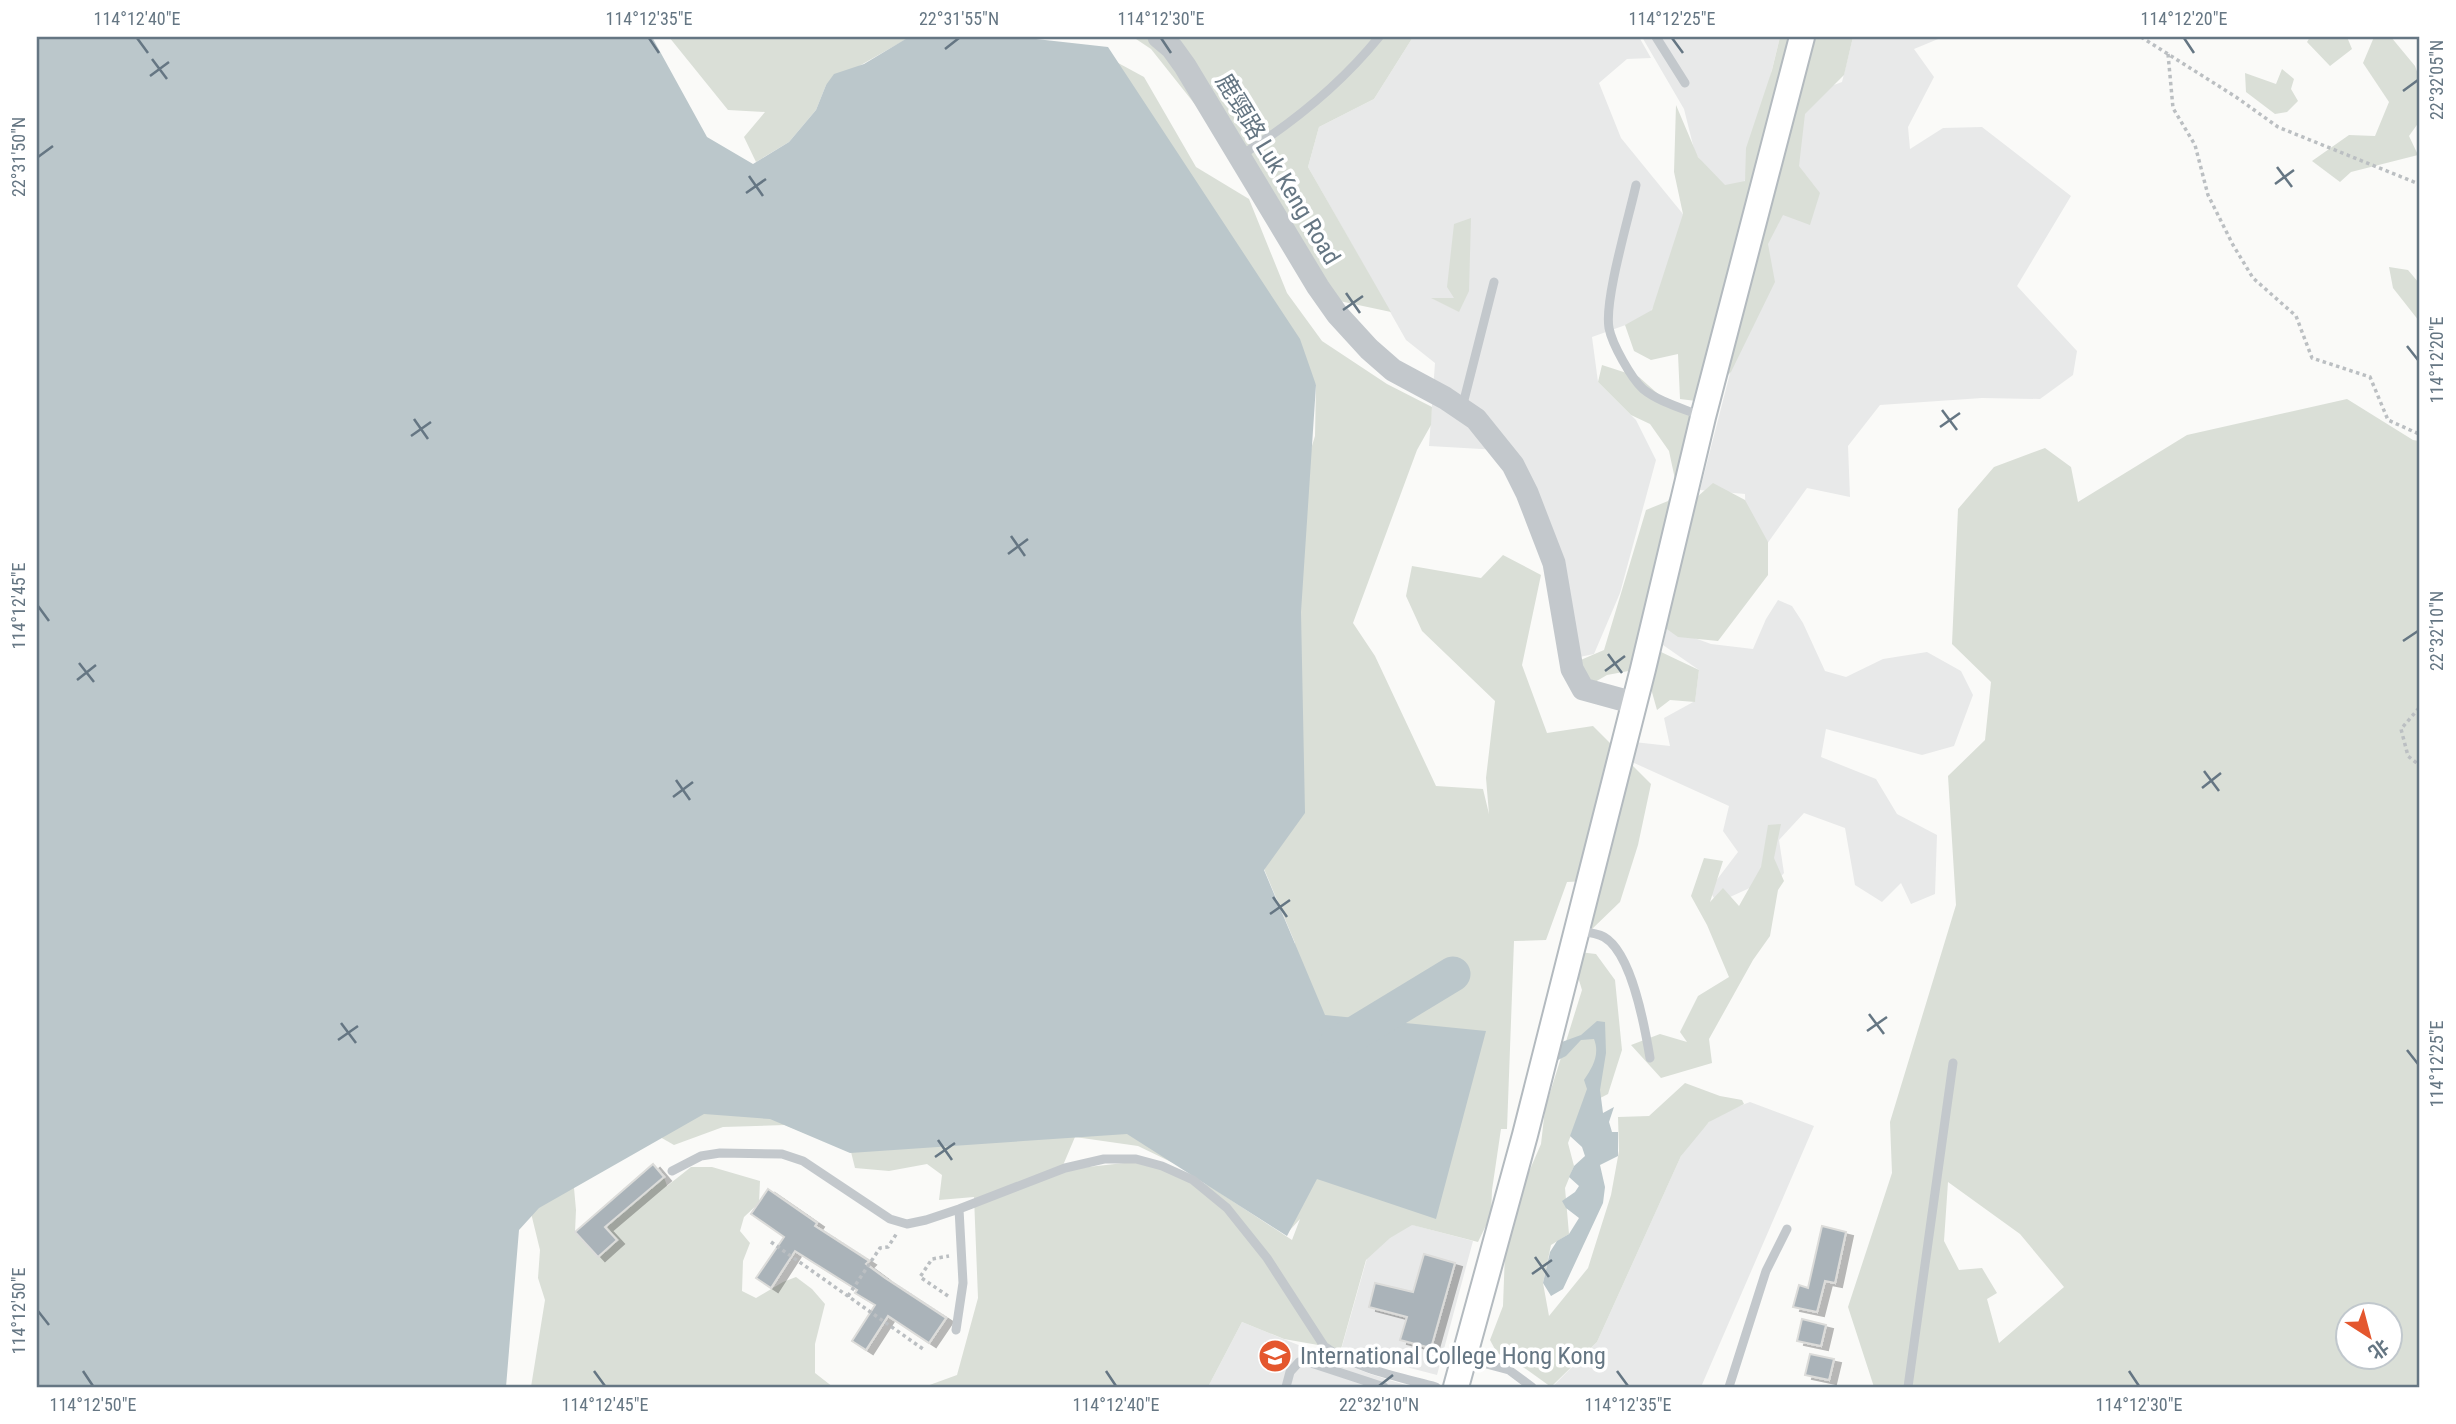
<svg xmlns="http://www.w3.org/2000/svg" width="2456" height="1424" font-family="'Roboto Condensed','Noto Sans SC',sans-serif">
  <defs>
    <filter id="shadow"><feDropShadow dx="7" dy="4" stdDeviation="0" flood-color="#0004"/></filter>
  </defs>
  <rect width="100%" height="100%" fill="#fafaf8"/>
  <path fill="#e8e9e9" d="M1413 37H1639L1651 58 1627 59 1599 83 1621 138 1687 219 1679 258 1648 317 1592 337 1598 382 1636 420 1656 460 1620 593 1594 654 1570 659 1549 544 1499 450 1429 446 1435 363 1406 340 1308 167 1319 127 1374 99Z
    M1642 37H1780L1738 208 1695 153 1684 109Z
    M1853 37H1943L1914 49 1934 77 1908 127 1910 149 1943 128 1982 127 2071 196 2017 286 2077 351 2073 375 2040 399 1982 398 1880 405 1848 446 1850 497 1807 488 1747 572 1745 494 1700 490 1801 97 1842 82Z
    M1778 600 1792 606 1803 623 1825 671 1846 677 1883 659 1927 652 1961 671 1973 695 1954 746 1922 755 1826 729 1821 757 1876 779 1897 814 1937 835 1935 894 1911 904 1901 883 1882 902 1855 885 1845 828 1804 813 1779 840 1784 873 1768 891 1754 886 1717 903 1709 890 1738 852 1723 831 1729 806 1632 762 1634 742 1670 746 1664 718 1695 701 1699 670 1663 645 1667 628 1711 644 1753 649 1766 619Z
    M1750 1102 1814 1126 1701 1387H1552L1597 1342 1685 1147 1716 1115Z
    M1379 1216 1473 1241 1437 1375 1341 1350Z
    M1242 1322 1370 1374 1412 1387H1208Z"/>
  <path fill="#dadfd7" fill-rule="evenodd" d="M669 37H910L826 85 816 110 789 142 756 162 744 137 765 112 728 110Z
    M1133 37H1413L1374 99 1319 127 1308 167 1391 312 1330 299 1236 156 1151 49Z
    M1780 37H1853L1844 75 1805 114 1799 166 1820 193 1810 225 1783 215 1768 244 1775 282 1731 372 1710 393 1696 401 1680 399 1678 354 1651 360 1634 351 1625 325 1652 310 1683 214 1674 172 1676 105 1698 157 1725 185 1745 181 1746 148 1772 70Z
    M2310 37H2347L2352 49 2330 66 2307 42Z
    M2374 37H2391L2415 66 2419 77V122L2409 136 2418 155 2351 172 2340 182 2312 161 2349 135 2375 136 2389 102 2363 63Z
    M1109 58 1144 77 1196 167 1249 199 1287 293 1322 341 1387 384 1432 407 1431 425 1417 450 1353 623 1375 656 1436 786 1483 789 1489 814 1486 778 1495 701 1422 631 1406 596 1412 566 1481 578 1503 555 1541 575 1522 665 1547 733 1593 726 1651 784 1638 845 1620 902 1592 929 1589 881 1567 882 1546 940 1514 941 1507 1129H1501L1492 1190 1491 1215 1478 1242 1412 1225 1390 1238 1366 1260 1341 1349 1284 1339 1242 1322 1208 1387H924L957 1375 978 1298 974 1197 939 1200 942 1175 927 1164 889 1171 855 1168 851 1152 785 1125 723 1127 674 1145 653 1133 654 1120 1282 1042 1295 943 1259 857 1298 492 1315 436 1316 385ZM1075 1137 1138 1146 1254 1202 1290 1230 1300 1219 1292 1240 1208 1185 1142 1161 1061 1170Z
    M2282 69 2294 79 2291 89 2298 101 2287 112 2275 114 2246 92 2245 73 2276 84Z
    M1471 218 1469 291 1459 312 1431 298H1454L1447 287 1454 224Z
    M2389 267 2408 270 2419 283V321L2393 288Z
    M1602 365 1639 377 1667 402 1696 419 1634 670 1607 675 1583 689 1576 662 1604 650 1646 510 1668 501 1676 484 1669 451 1650 424 1631 415 1598 382Z
    M2347 399 2413 440 2419 441V1387H1874L1848 1307 1892 1173 1890 1122 1956 905 1948 776 1985 740 1991 682 1952 644 1958 509 1994 467 2045 448 2071 467 2078 502 2187 435ZM1948 1182 2020 1234 2064 1287 1999 1343 1987 1299 1997 1293 1982 1268 1959 1270 1944 1241ZM2348 1316H2390V1358H2348Z
    M1713 483 1745 500 1768 542V575L1718 641 1678 637 1664 627 1674 595 1677 557 1697 497Z
    M1661 652 1699 670 1695 702 1670 700 1657 710 1648 678 1655 653Z
    M1781 824 1774 858 1784 881 1778 890 1770 936 1753 960 1709 1039 1712 1063 1661 1078 1631 1045 1660 1034 1687 1042 1680 1032 1698 996 1729 977 1707 925 1691 896 1704 858 1723 861 1710 902 1723 888 1739 906 1761 867 1768 825Z
    M1570 951 1596 954 1615 980 1622 1050 1608 1094 1581 1108 1568 1143 1574 1166 1565 1188 1569 1234 1551 1245 1543 1283 1549 1316 1588 1268 1611 1195 1619 1151 1618 1117 1649 1116 1685 1083 1720 1096 1742 1100 1744 1104 1709 1122 1681 1156 1597 1342 1551 1387 1526 1369 1497 1353 1490 1340 1503 1306 1506 1225 1541 1144 1545 1109 1582 990Z
    M691 1167H712L760 1181 759 1203 744 1217 740 1231 750 1243 743 1261 742 1291 756 1298 783 1282 796 1277 812 1289 825 1304 815 1344V1373L833 1387H531L545 1300 538 1278 540 1250 530 1209 555 1184 574 1188 576 1210 575 1232 597 1244 607 1228 613 1208 631 1200 664 1177 667 1186Z"/>
  <path fill="#bbc7cb" d="M37 37H652L707 137 753 164 789 142 816 110 826 85 834 74 864 64 909 37H1018L1108 47 1300 339 1316 385 1301 612 1305 813 1264 870 1325 1015 1486 1031 1436 1219 1317 1179 1287 1236 1127 1134 850 1153 770 1119 704 1114 539 1208 519 1230 506 1387H37Z
    M1597 1021 1605 1022 1606 1053 1600 1090 1603 1113 1614 1107 1609 1122 1612 1132H1618V1156L1600 1165 1605 1187 1603 1203 1563 1289 1551 1296 1543 1283 1550 1252 1557 1241 1569 1234 1579 1218 1566 1208 1562 1201 1575 1192 1579 1186 1569 1177 1574 1166 1585 1156 1582 1147 1570 1136 1587 1089 1584 1080C1593 1067 1600 1054 1594 1039L1581 1040 1566 1056 1554 1062 1559 1043 1581 1035Z"/>
  <g fill="none" stroke-linecap="round" stroke-linejoin="round">
    <path stroke="#bbc7cb" stroke-width="35" d="M1336 1045 1453 974"/>
  </g>
  <path fill="#aab3b9" stroke="#dcdcda" stroke-width="2" filter="url(#shadow)" d="M653 1164 664 1177 605 1227 617 1240 598 1257 575 1232Z
    M768 1189 817 1223 815 1226 869 1261 866 1264 885 1278 946 1318 929 1343 888 1316 866 1350 852 1341 875 1305 855 1293 857 1290 795 1251 771 1288 756 1278 784 1237 751 1214Z
    M1822 1226 1846 1232 1835 1283 1825 1281 1817 1312 1793 1307 1799 1285 1808 1288Z
    M1424 1254 1455 1263 1431 1348 1400 1340 1407 1317 1369 1307 1375 1283 1413 1292Z
    M1802 1319 1826 1325 1821 1346 1797 1341Z
    M1810 1354 1834 1359 1829 1380 1805 1375Z"/>
  <g fill="none" stroke-linecap="round" stroke-linejoin="round">
    <defs>
      <path id="secondary" d="M1456 1387 1525 1135 1643 669 1703 417 1802 37"/>
    </defs>
    <use href="#secondary" stroke="#b3babf" stroke-width="28"/>
    <path stroke="#bbbfc2" stroke-width="3.5" stroke-dasharray="3.5 3.5" stroke-linecap="butt" d="M2141 37 2236 97 2278 127 2419 184
      M2168 54 2173 108 2195 145 2208 195 2233 245 2253 278 2296 316 2312 358 2370 377 2388 420 2419 434
      M2419 708 2401 729 2408 756 2419 765
      M771 1242 923 1349
      M848 1296 880 1248 888 1247 897 1233
      M948 1296 920 1277 932 1259 949 1256"/>
    <path stroke="#c3c8cc" stroke-width="9" d="M1656 37 1685 83
      M1240 156C1293 123 1340 85 1379 37
      M1636 185C1629 217 1604 300 1609 328 1612 344 1631 378 1643 389 1659 402 1682 408 1701 416
      M1462 408 1494 282
      M1578 931C1586 932 1597 933 1604 937 1632 953 1645 1028 1650 1058
      M672 1171 701 1156 720 1153 782 1154 803 1161 890 1219 907 1224 926 1220 959 1209 1065 1168 1104 1159H1136L1162 1166 1193 1180 1227 1208 1267 1258 1324 1346C1355 1369 1399 1377 1436 1387
      M956 1330 963 1283 959 1209
      M1464 1358 1509 1370 1532 1387
      M1286 1387 1290 1372 1299 1362 1311 1363 1384 1387
      M1729 1387 1766 1271 1787 1229
      M1908 1387 1953 1063"/>
    <path stroke="#c3c8cc" stroke-width="23" d="M1159 37 1172 48 1185 66 1318 287 1337 314 1369 349 1393 370 1445 398 1476 419 1513 465 1527 493 1554 563 1572 669 1583 689 1634 703"/>
    <use href="#secondary" stroke="#fff" stroke-width="24"/>
  </g>
  <path fill="none" stroke="#657683" stroke-width="2.5" d="M137 38 148 53M649 38 659 53M1161 38 1171 53M1672 38 1683 53M2184 38 2194 53M945 49 959 38M152 59 167 79M150 76 169 62M2403 91 2418 80M38 157 53 146M2277 167 2292 187M749 176 763 196M2275 184 2294 170M746 193 766 179M1346 293 1360 313M1343 310 1363 296M2407 346 2418 360M1942 410 1957 430M414 419 428 439M1940 427 1960 413M411 436 431 422M1011 536 1025 556M1008 554 1028 539M38 606 49 621M2403 641 2418 631M1608 654 1622 673M79 663 94 682M1605 671 1625 656M77 680 96 665M2204 771 2219 791M676 780 690 800M2202 788 2221 773M673 797 693 782M1273 897 1287 917M1270 914 1290 900M1869 1014 1884 1034M341 1023 356 1043M1867 1031 1887 1017M338 1040 358 1026M2407 1050 2418 1064M938 1140 952 1160M935 1157 955 1143M1535 1257 1549 1277M1532 1274 1552 1260M38 1311 49 1325M83 1371 93 1386M594 1371 605 1386M1106 1371 1116 1386M1617 1371 1628 1386M2129 1371 2139 1386M1379 1386 1393 1375"/>
  <defs>
    <symbol id="school-disc" viewBox="-11 -11 22 22"><circle r="9.5" fill="#e4572e" stroke="#fff"/><path d="M0-5L7-2L0 1L-7-2ZM-4 1L0 2.5L4 1V4Q0 6-4 4Z" fill="#fff"/></symbol>
  </defs>
  <g fill-rule="evenodd">
    <use href="#school-disc" x="1256" y="1337" width="38" height="38"/>
  </g>
  <g text-anchor="middle" dominant-baseline="central" stroke-width="7" stroke-linejoin="round" paint-order="stroke">
    <g font-size="24" fill="#657683" stroke="#fff">
      <text transform="translate(1278 169) rotate(59)">鹿頸路 Luk Keng Road</text>
    </g>
    <g font-size="24" fill="#657683" stroke="#fff" text-anchor="start">
      <text x="1300" y="1356">International College Hong Kong</text>
    </g>
  </g>
  <rect width="2456" height="1424" fill="none" stroke="#ffffff" stroke-width="77"/>
  <g transform="translate(2369 1336) rotate(144)"><circle r="33" fill="#ffffff" stroke="#c1c8cd" stroke-width="2"/>
  <path d="M0-5L12 26L0 18L-12 26Z" fill="#e4572e"/>
  <text y="-10" font-size="19" font-weight="bold" text-anchor="middle" fill="#657683">北</text>
  </g>
  <rect x="38" y="38" width="2380" height="1348" fill="none" stroke="#657683" stroke-width="2.5"/>
  <g font-size="18" text-anchor="middle" fill="#657683">
    <text x="137" y="25">114°12'40"E</text>
    <text x="649" y="25">114°12'35"E</text>
    <text x="959" y="25">22°31'55"N</text>
    <text x="1161" y="25">114°12'30"E</text>
    <text x="1672" y="25">114°12'25"E</text>
    <text x="2184" y="25">114°12'20"E</text>
    <text transform="translate(2437 80) rotate(-90)" y="6">22°32'05"N</text>
    <text transform="translate(19 157) rotate(-90)" y="6">22°31'50"N</text>
    <text transform="translate(2437 360) rotate(-90)" y="6">114°12'20"E</text>
    <text transform="translate(19 606) rotate(-90)" y="6">114°12'45"E</text>
    <text transform="translate(2437 631) rotate(-90)" y="6">22°32'10"N</text>
    <text transform="translate(2437 1064) rotate(-90)" y="6">114°12'25"E</text>
    <text transform="translate(19 1311) rotate(-90)" y="6">114°12'50"E</text>
    <text x="93" y="1411">114°12'50"E</text>
    <text x="605" y="1411">114°12'45"E</text>
    <text x="1116" y="1411">114°12'40"E</text>
    <text x="1379" y="1411">22°32'10"N</text>
    <text x="1628" y="1411">114°12'35"E</text>
    <text x="2139" y="1411">114°12'30"E</text>
  </g>
</svg>
